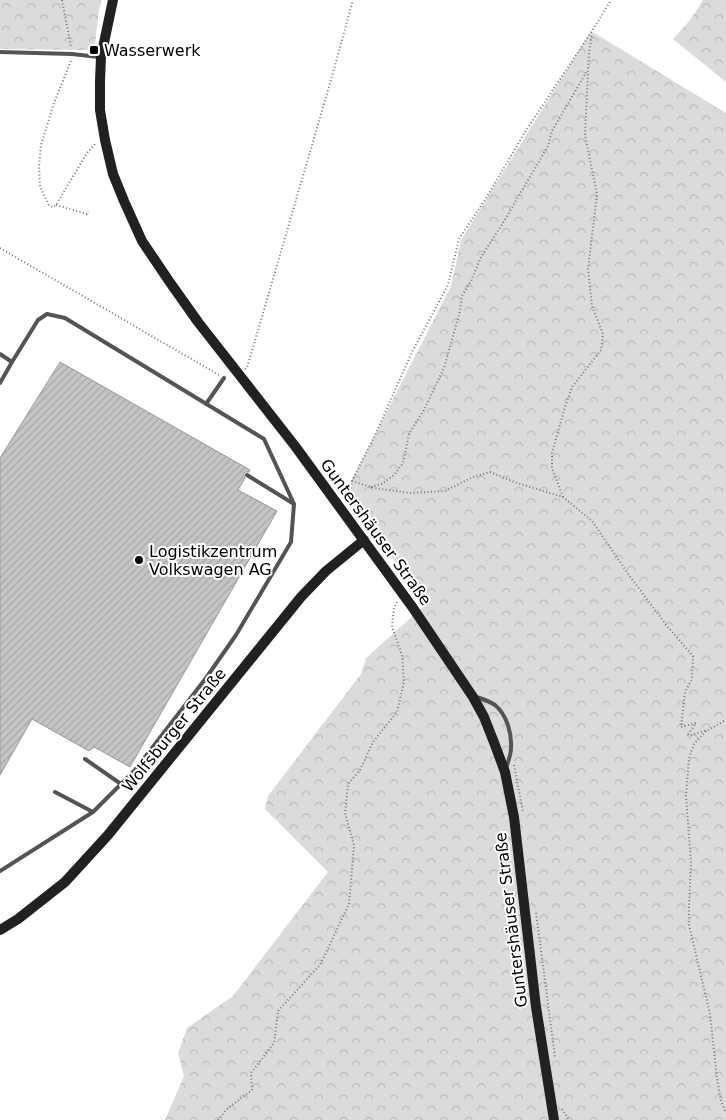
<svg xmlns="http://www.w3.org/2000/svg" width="726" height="1120" font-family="'DejaVu Sans',sans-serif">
  <defs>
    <pattern id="forest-crowns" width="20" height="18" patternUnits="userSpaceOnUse" patternTransform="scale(1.25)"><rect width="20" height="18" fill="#dbdbdb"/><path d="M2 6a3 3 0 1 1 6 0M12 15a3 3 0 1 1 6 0" fill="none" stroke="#bababa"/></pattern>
    <pattern id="building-hatch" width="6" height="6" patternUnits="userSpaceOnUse" patternTransform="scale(1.25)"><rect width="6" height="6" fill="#c4c4c4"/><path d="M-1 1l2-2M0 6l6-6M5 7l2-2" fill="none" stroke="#a7a7a7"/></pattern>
  </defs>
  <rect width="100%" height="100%" fill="#fff"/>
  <path fill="url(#forest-crowns)" d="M0 0H102L99 10 95 44 90 50 0 49Z
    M703 0H726V82L673 39 691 19Z
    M591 31 726 113V1120H165L184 1076 178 1053 187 1028 233 996 328 872 265 809 268 796 361 674 366 658 426 604 345 493 451 286 461 240Z"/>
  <path fill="url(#building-hatch)" stroke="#989898" d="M60 362 250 470 249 472H246L244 473V476L245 478 238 490 277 511 130 767 94 747 89 751 32 719 0 775V458Z"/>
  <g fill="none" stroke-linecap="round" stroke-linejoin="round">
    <path stroke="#767676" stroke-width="2" stroke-dasharray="1 2.5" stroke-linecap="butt" d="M62 0 71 47
      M71 61 54 103 41 145 39 166 40 187 49 205 52 207 56 205 87 153 96 143
      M56 205 87 214 88 211
      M0 248 219 375
      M245 369 247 368 333 73 353 0
      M352 481 374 488 410 493 445 491 473 477 490 472 514 482 563 497 592 521 631 578 667 626 693 656 692 679 685 692 681 727 696 723 687 736 708 730 726 720
      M371 487 382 484 394 475 403 463 409 434 424 410 444 368 460 311 462 296 471 281 481 257 503 223 548 146 552 131 587 71
      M563 497 552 468V453L565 407 572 387 601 350 603 334 592 306 588 269 597 194 585 135 589 53 592 34
      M348 502 352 481 376 433 412 352 448 285 459 239 488 195 525 132 592 31 611 0
      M706 731 694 744 689 758 686 796 691 863 689 906V925L710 1014 717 1078 721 1101 726 1113
      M514 765 523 812
      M536 913 555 1057
      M562 1109 569 1120
      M218 1120 227 1109 252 1090 251 1073 274 1043 278 1011 320 965 349 904 354 845 345 813 348 784 360 770 373 742 397 712 404 682 402 655 392 627 394 607 397 602"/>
    <path stroke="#545454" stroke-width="4" d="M0 52 72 54 99 57
      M0 354 12 362 0 383
      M206 404 224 378
      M247 475 294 504
      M476 697C483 699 489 701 495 705 507 715 512 734 511 748 511 755 508 762 506 768
      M85 759 121 784
      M55 792 93 812
      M0 871 93 812 135 770 206 678 236 635 291 542 294 504 264 439 65 318 47 314 38 320 12 362"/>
    <path stroke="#212121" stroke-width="10" d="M113 0 101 57 100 81V110L105 140 113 174 124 201 142 241 169 281 198 322 295 446 413 608 473 697 484 717 495 745 505 772 514 817 536 1007 554 1120
      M0 930 18 919 65 882 108 835 301 597 326 571 364 540"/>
  </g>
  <g fill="#000" stroke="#fff" stroke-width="2">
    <rect x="89" y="45" width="10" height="10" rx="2.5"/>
    <circle cx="139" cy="560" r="5"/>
  </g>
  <g text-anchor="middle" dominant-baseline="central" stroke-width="4" stroke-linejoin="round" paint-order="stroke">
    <g font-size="16" fill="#000" stroke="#fff" text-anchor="start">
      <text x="104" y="50">Wasserwerk</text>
      <text x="149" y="551">Logistikzentrum<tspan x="149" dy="18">Volkswagen AG</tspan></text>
    </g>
    <g font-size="16" fill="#000" stroke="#fff">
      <text transform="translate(376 532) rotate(54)">Guntershäuser Straße</text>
      <text transform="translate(174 730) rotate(-51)">Wolfsburger Straße</text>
      <text transform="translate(511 920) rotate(-97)">Guntershäuser Straße</text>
    </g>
  </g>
</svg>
